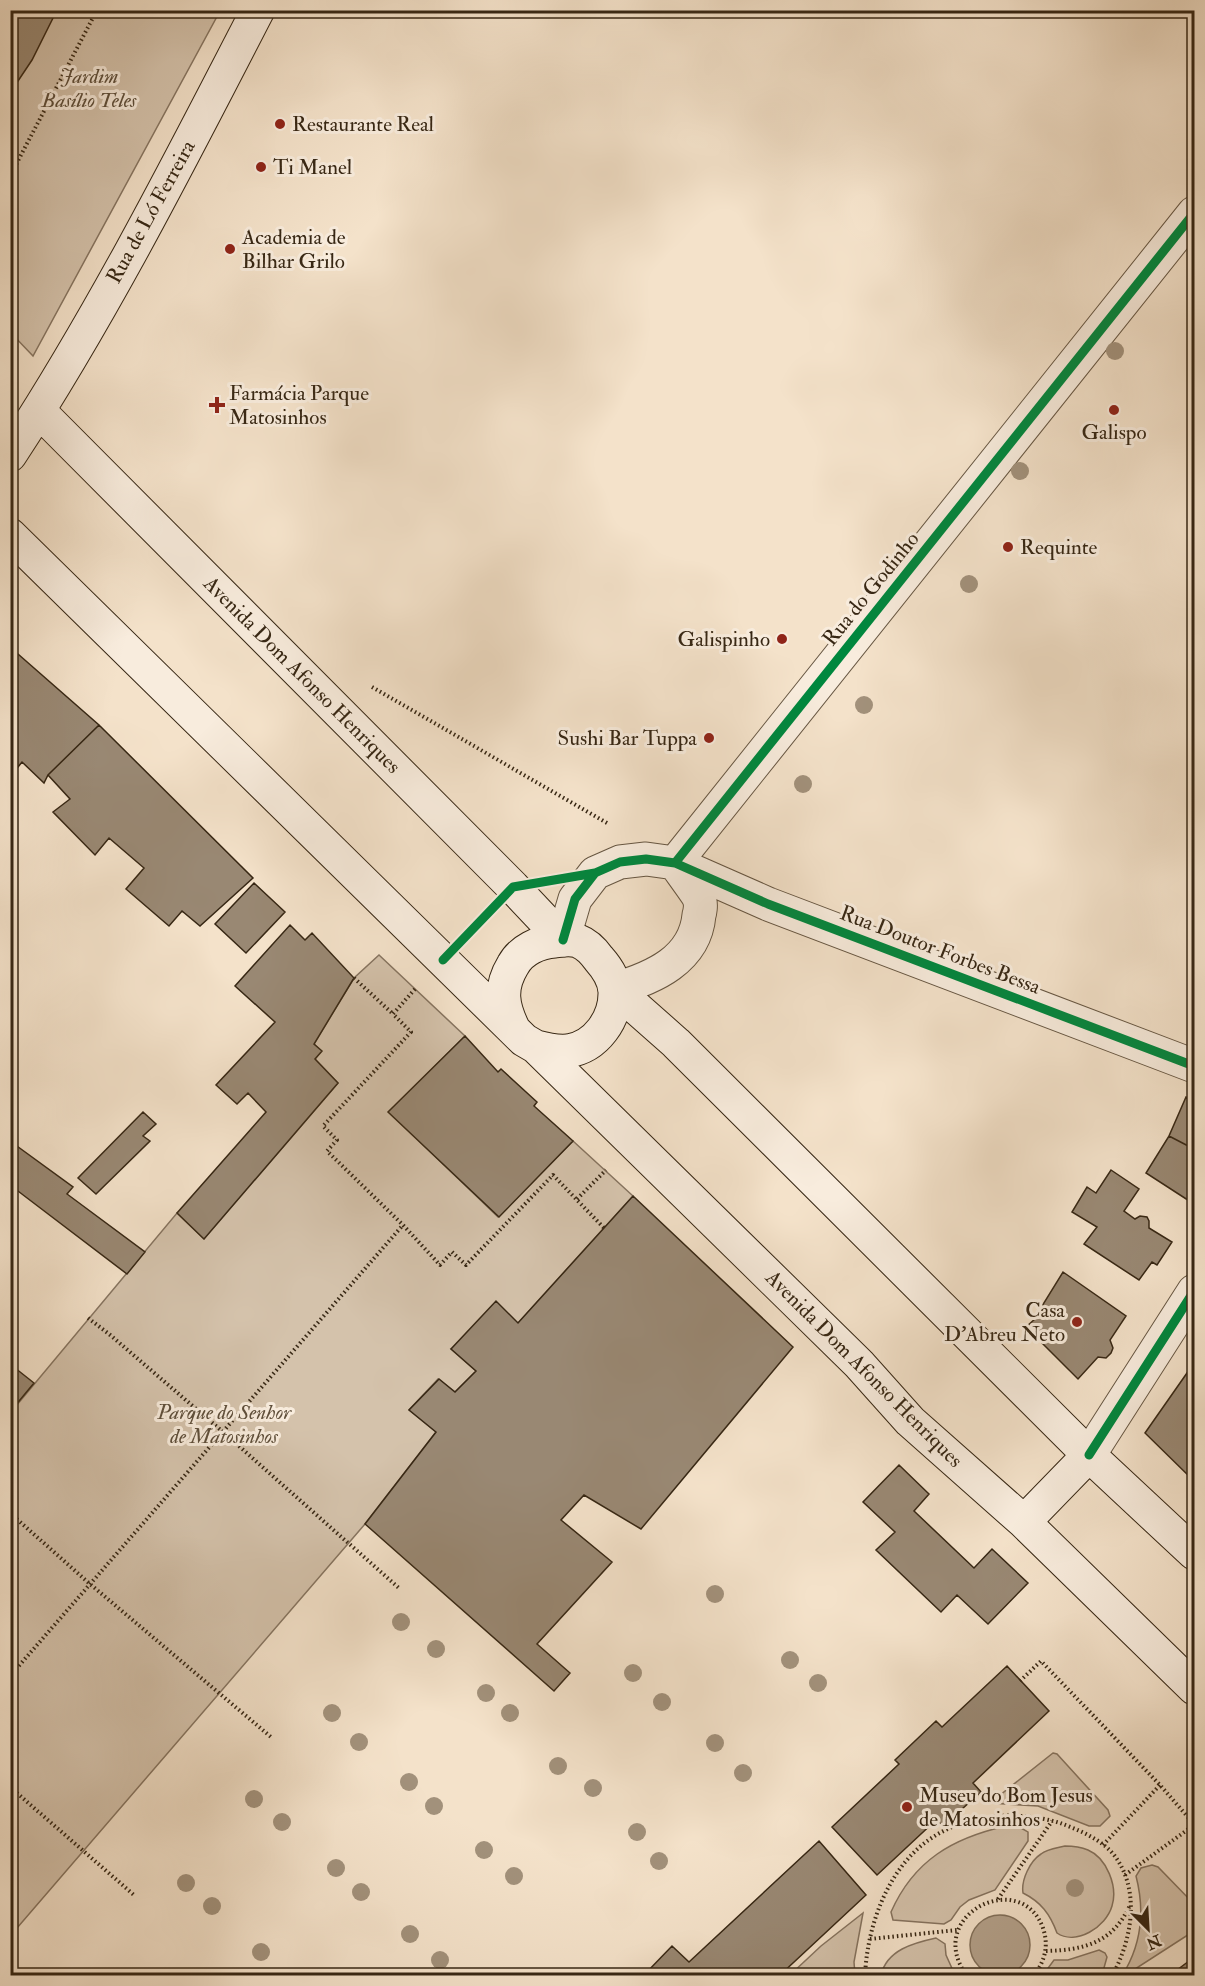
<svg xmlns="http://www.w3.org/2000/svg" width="1205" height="1986" font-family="'IM FELL Double Pica',serif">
  <rect width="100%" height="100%" fill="#f4e2ca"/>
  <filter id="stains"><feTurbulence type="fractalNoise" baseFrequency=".00333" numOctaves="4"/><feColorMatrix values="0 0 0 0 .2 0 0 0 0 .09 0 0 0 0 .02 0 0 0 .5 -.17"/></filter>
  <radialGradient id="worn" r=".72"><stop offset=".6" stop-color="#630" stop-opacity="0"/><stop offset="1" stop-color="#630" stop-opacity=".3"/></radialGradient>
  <path fill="#d4c2ab" stroke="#867460" stroke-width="1.5" d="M11 11H220L33 356 11 333Z
    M379 955 465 1036 389 1112 498 1217 573 1141 633 1196 518 1323 451 1349 476 1371 455 1392 438 1379 409 1410 436 1432 365 1524 11 1935V1412L177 1213 204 1239 338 1083 315 1059 321 1051 314 1044 354 978Z
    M1053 1753 1057 1754 1108 1810 1110 1816 1100 1826H1089L1038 1806 990 1803Z
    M1006 1826C1014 1825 1021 1827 1028 1832V1841L995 1890 969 1900 960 1907 951 1920 944 1924 893 1920 891 1912C914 1860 953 1838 1006 1826Z
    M1065 1846C1072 1846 1081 1847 1088 1850 1107 1858 1118 1887 1112 1906 1106 1927 1076 1946 1057 1933 1050 1914 1041 1902 1023 1893 1021 1880 1030 1861 1041 1854 1047 1849 1057 1848 1065 1846Z
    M1152 1865 1158 1867 1194 1904V1931L1129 1973 1126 1969C1142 1940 1144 1907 1136 1876L1141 1868Z
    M863 1913 854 1962 855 1975H790L821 1946Z
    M936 1938 945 1944 946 1955 955 1975H881C887 1950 913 1943 936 1938Z
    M1099 1950 1105 1953 1107 1957 1102 1975H1043L1054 1960H1068Z"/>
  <path fill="#b4a28c" stroke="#82715c" stroke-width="1.5" d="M970 1945a30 30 0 1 1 60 0a30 30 0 1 1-60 0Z"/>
  <path fill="#998873" stroke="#372714" stroke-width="1.5" d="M14 10H57L32 60 10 93V17Z
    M10 647 99 725 48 775 44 783 22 762 10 777Z
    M99 725 253 878 200 926 182 911 169 926 126 889 144 868 109 838 95 855 53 812 70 799 48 775Z
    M254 883 285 912 246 953 215 924Z
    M290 925 305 940 312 933 354 978 314 1044 322 1051 315 1059 338 1083 204 1239 177 1213 266 1112 248 1093 237 1104 216 1085 275 1022 235 986Z
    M465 1036 498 1072 501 1069 537 1102 534 1106 573 1141 499 1217 388 1112Z
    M1186 1097 1194 1101V1149L1169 1136Z
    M143 1112 156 1124 143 1136 150 1141 96 1194 78 1178Z
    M1169 1136 1194 1149V1204L1146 1173Z
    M10 1141 73 1187 67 1194 145 1252 127 1274 10 1185Z
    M1111 1170 1139 1189 1124 1211 1135 1219 1140 1216 1147 1217 1149 1221V1228L1172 1242 1157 1265 1152 1262 1139 1280 1084 1244 1097 1227 1072 1212 1087 1187 1096 1193Z
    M633 1196 793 1347 641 1529 584 1495 561 1520 612 1562 537 1644 570 1673 554 1691 365 1524 436 1432 409 1410 439 1379 455 1392 476 1371 451 1349 496 1301 518 1323Z
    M1063 1272 1126 1316 1110 1340 1113 1348 1111 1353 1106 1358 1098 1357 1078 1379 1026 1327 1046 1309 1042 1306Z
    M1194 1363V1481L1145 1433Z
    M10 1364 34 1383 10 1412Z
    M899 1465 929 1494 914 1511 974 1568 992 1549 1028 1583 988 1624 957 1595 941 1612 876 1550 895 1532 863 1502Z
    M1007 1666 1049 1711 973 1783 981 1792 943 1826 936 1820 877 1875 832 1827 899 1764 895 1760 936 1721 942 1727Z
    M819 1841 866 1895 779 1976H647L645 1974 672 1946 689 1962Z
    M1189 1961 1194 1969V1976H1169Z"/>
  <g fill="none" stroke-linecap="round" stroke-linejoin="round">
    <defs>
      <path id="minor" d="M675 863 1194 213
        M563 940 575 899 595 873 620 862 646 859 675 863 768 904 1194 1066
        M615 989C653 978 695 960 699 915 700 912 701 905 700 902 699 895 680 871 675 863
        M1089 1455 1194 1291"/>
      <path id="secondary" d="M39 411 513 887 563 940
        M10 455C103 313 180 161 258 10
        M10 535 524 1040 536 1047 859 1364 910 1421 1024 1522 1194 1688
        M615 989 676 1043 1089 1455 1194 1553
        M514 1030C502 1006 499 988 513 965 521 950 539 942 555 941 562 940 571 939 578 941 586 944 594 952 599 959 607 968 614 978 615 991 616 1019 596 1047 568 1051 557 1052 547 1050 536 1047
        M1024 1522 1089 1455"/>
    </defs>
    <use href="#minor" stroke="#665642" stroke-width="35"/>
    <use href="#secondary" stroke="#372714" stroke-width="35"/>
    <path stroke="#372714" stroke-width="4" stroke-dasharray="1.5 3" stroke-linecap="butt" d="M10 176 97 10
      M372 687 607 823
      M354 978 393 1014
      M415 989 393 1014 411 1032 323 1126 337 1140 327 1151 403 1225 440 1265 452 1252 466 1265 553 1175 604 1228
      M577 1199 606 1170
      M88 1318 109 1334 223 1432 399 1588
      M10 1513 90 1584 271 1737
      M10 1676 403 1225
      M1020 1681 1041 1661 1160 1785 1194 1824
      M10 1787 134 1895
      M1103 1845 1160 1785
      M1125 1875 1194 1825
      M998 1899 1052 1821
      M870 1939 957 1930
      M1046 1951C1084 1950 1113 1943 1130 1905
      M865 1976C867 1929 885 1876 922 1845 960 1814 1014 1809 1060 1823 1079 1830 1101 1839 1114 1855 1141 1890 1132 1940 1112 1976
      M967 1976C922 1915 1021 1867 1043 1928 1049 1946 1045 1960 1034 1976"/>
    <use href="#minor" stroke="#f8ecdd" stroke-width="33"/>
    <use href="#secondary" stroke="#f8ecdd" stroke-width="33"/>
    <defs>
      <path id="cycleway" d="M675 863 1194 213
        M563 940 575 899 595 873 620 862 646 859 675 863 768 904 1194 1066
        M443 960 513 887 595 873
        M1089 1455 1194 1291"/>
    </defs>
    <use href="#cycleway" stroke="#f8ecdd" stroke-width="13"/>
    <use href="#cycleway" stroke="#00873e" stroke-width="9"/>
  </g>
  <g fill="#a2917b">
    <circle cx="1115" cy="351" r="9"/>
    <circle cx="1020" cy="471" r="9"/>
    <circle cx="969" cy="584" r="9"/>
    <circle cx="864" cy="705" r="9"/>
    <circle cx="803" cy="784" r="9"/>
    <circle cx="715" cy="1594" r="9"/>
    <circle cx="401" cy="1622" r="9"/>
    <circle cx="436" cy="1649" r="9"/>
    <circle cx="790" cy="1660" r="9"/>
    <circle cx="633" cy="1673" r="9"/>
    <circle cx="818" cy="1683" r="9"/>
    <circle cx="486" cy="1693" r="9"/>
    <circle cx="662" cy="1702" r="9"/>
    <circle cx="332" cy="1713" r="9"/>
    <circle cx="510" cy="1713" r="9"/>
    <circle cx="359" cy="1742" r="9"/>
    <circle cx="715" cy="1743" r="9"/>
    <circle cx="558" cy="1766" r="9"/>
    <circle cx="743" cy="1773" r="9"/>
    <circle cx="409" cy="1782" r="9"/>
    <circle cx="593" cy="1788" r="9"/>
    <circle cx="254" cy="1799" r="9"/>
    <circle cx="434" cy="1806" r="9"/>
    <circle cx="282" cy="1822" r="9"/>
    <circle cx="637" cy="1832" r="9"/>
    <circle cx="484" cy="1850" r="9"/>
    <circle cx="659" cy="1861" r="9"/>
    <circle cx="336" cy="1868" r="9"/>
    <circle cx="514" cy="1876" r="9"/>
    <circle cx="186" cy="1883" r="9"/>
    <circle cx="1075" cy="1888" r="9"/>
    <circle cx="361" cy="1892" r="9"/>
    <circle cx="212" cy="1906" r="9"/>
    <circle cx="410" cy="1934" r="9"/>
    <circle cx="261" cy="1952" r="9"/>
    <circle cx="440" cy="1960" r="9"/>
  </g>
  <g fill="#8f2418" stroke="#f8ecdd" stroke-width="2">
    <circle cx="280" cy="124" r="6"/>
    <circle cx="261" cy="167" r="6"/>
    <circle cx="230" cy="249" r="6"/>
    <path d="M214 396h6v6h6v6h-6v6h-6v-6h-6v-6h6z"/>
    <circle cx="1114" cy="410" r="6"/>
    <circle cx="1008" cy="547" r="6"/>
    <circle cx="782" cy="639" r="6"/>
    <circle cx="709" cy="738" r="6"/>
    <circle cx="1077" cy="1322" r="6"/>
    <circle cx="907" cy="1807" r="6"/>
  </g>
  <g text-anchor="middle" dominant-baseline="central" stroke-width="6" stroke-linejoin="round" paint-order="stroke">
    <g font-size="21" font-style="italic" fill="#5e4e3a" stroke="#f8ecdd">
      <text x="89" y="76">Jardim<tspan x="89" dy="24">Basílio Teles</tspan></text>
      <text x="224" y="1412">Parque do Senhor<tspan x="224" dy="24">de Matosinhos</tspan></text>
    </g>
    <g font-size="21" fill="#372714" stroke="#f8ecdd" text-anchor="start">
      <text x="292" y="124">Restaurante Real</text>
      <text x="273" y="167">Ti Manel</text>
      <text x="242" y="237">Academia de<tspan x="242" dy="24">Bilhar Grilo</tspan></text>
      <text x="229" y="393">Farmácia Parque<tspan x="229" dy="24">Matosinhos</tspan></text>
      <text x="1114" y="432" text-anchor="middle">Galispo</text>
      <text x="1020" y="547">Requinte</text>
      <text x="770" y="639" text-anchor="end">Galispinho</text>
      <text x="697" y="738" text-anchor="end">Sushi Bar Tuppa</text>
      <text x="1065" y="1310" text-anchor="end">Casa<tspan x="1065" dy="24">D'Abreu Neto</tspan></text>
      <text x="919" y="1795">Museu do Bom Jesus<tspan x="919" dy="24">de Matosinhos</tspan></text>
    </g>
    <g font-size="21" fill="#372714" stroke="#f8ecdd">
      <text transform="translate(151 212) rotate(-61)">Rua de Ló Ferreira</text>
      <text transform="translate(871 589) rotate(-51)">Rua do Godinho</text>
      <text transform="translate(302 675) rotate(45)">Avenida Dom Afonso Henriques</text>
      <text transform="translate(940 950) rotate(21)">Rua Doutor Forbes Bessa</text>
      <text transform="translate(864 1369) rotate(45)">Avenida Dom Afonso Henriques</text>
    </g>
  </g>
  <rect width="1205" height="1986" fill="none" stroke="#f4e2ca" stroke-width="36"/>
  <rect x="12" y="12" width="1181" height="1962" fill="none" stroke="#372714" stroke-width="3"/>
  <rect x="18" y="18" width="1169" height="1950" fill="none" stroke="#372714" stroke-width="1.5"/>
  <g transform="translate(1148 1929) rotate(156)" stroke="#f8ecdd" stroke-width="4.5" paint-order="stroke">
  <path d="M0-4.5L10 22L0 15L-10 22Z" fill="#372714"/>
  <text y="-9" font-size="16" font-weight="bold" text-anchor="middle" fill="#372714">N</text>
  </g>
  <rect width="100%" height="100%" filter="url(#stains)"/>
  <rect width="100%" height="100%" fill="url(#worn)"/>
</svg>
